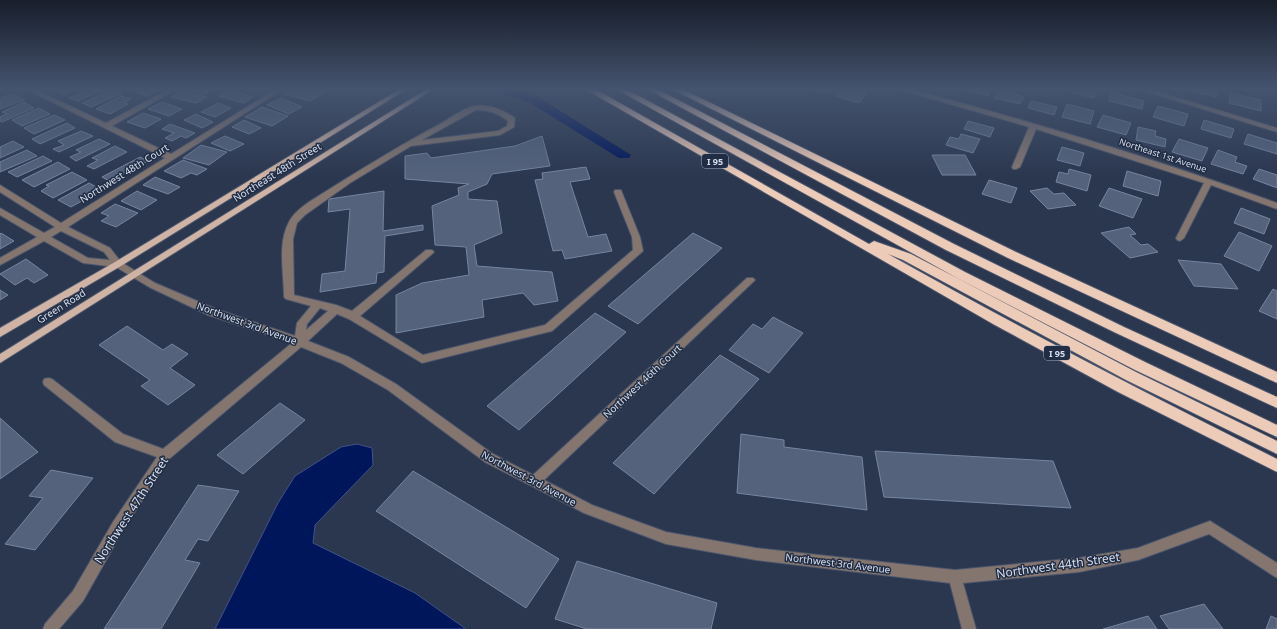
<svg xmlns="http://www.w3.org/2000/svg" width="1277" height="629" font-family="'Noto Sans',sans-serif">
  <rect width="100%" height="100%" fill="#2b374f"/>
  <path fill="#00165b" stroke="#405287" d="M357 444 372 448 373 465 315 525 313 543 415 593 466 629H215L278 503 295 476 341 447Z"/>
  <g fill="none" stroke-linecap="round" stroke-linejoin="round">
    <path fill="#00165b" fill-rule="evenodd" d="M497 89H513L538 97 631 155 629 158H619L530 103 499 92Z"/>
  </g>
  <path fill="#54627c" stroke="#7685a1" d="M61 89H77L63 95 56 91Z
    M89 89 103 90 78 101 69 98Z
    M113 89 122 93 91 107 82 103Z
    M137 89H162L147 96 132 91Z
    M187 89H215L205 94Z
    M292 89H314L325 92 310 101 284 94Z
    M812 89H834L829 94Z
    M842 89H852L867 93 859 103 836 96Z
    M962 89H992L988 96Z
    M999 89 1016 90 1014 94 1024 97 1020 104 994 98Z
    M1068 89H1098L1094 98 1067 91Z
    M1185 89H1217L1216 97Z
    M228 90 253 97 244 103 219 96Z
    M182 91 207 97 196 103 171 97Z
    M1111 92 1144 101 1142 109 1109 101Z
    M1230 93 1261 100V111L1229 103Z
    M12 94 24 100 0 109V98Z
    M121 96 131 99 124 103 128 104 110 114 96 109Z
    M281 98 302 107 289 114 267 105Z
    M1031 101 1057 107 1054 115 1028 108Z
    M24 102 34 108 2 122 0 121V117L7 114 2 112Z
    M162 102 182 109 169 116 148 109Z
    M218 103 231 108 215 117 201 112Z
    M1067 104 1094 111 1090 124 1062 117Z
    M1158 106 1188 114 1184 126 1153 117Z
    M262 107 288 116 272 126 245 117Z
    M39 108 50 114 22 126 12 120Z
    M143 113 161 119 145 128 127 122Z
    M196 114 213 122 202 128 184 120Z
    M54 115 65 120 34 134 24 128Z
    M1103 115 1131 123 1126 135 1097 127Z
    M244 120 261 128 249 134 232 127Z
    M1204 120 1234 129 1231 138 1201 129Z
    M968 121 994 128 990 137 964 129Z
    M67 123 75 128 40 144 32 139Z
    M170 124 195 133 186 138 181 136 172 141 165 138 174 133 162 129Z
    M1138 127 1156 131 1155 136 1166 139 1165 147 1136 140Z
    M81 131 93 136 59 152 53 149 64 145 58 141Z
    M961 134 980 139 973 153 946 145 950 137 959 139Z
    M1248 134 1277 143V154L1244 144Z
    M225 136 244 144 230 151 211 143Z
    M542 136 550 166 492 174 487 184 468 192V199L497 201 502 233 474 245 477 266 552 272 558 301 534 305 523 293 482 300 484 317 396 333V295L422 283 469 275 466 247 435 245 432 206 459 195 458 188 469 184 405 179V156L427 153 431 158 515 146Z
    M99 139 110 144 76 161 70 157 81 152 76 150Z
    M1179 139 1208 148 1202 161 1172 152Z
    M13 141 24 147 0 158V147Z
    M201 145 227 152 209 165 183 158Z
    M115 146 127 152 94 169 87 166 98 160 92 158Z
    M1062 147 1084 153 1080 166 1057 160Z
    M27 150 37 156 0 172V162Z
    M1218 150 1237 157 1235 162 1247 166 1243 174 1211 164Z
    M932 155H965L976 175H942Z
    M43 156 52 161 17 177 8 172Z
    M140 157 148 161 109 181 102 177Z
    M183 160 207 169 197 175 191 173 181 178 164 171Z
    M58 162 70 169 34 187 22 180Z
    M586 167 590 179 570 182 588 237 606 234 612 251 565 259 562 250 553 251 535 180 543 179 542 173Z
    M1069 169 1091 175 1087 191 1056 182 1059 172 1068 174Z
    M1259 169 1277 175V188L1253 179Z
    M1127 171 1161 181 1158 196 1123 186Z
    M72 172 87 180 53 198 41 191 49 186 46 185Z
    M155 177 180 187 168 194 143 185Z
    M989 180 1017 188 1011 203 982 194Z
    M89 183 102 190 71 207 58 200Z
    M1047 188 1054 194 1064 193 1076 205 1048 209 1030 191Z
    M1109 188 1142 199 1133 218 1099 206Z
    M137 191 157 200 141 210 121 201Z
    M384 191 383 231 423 225V230L385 236 384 272 377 273 376 283 320 292 322 274 345 271 350 209 328 212 329 199Z
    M115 204 138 213 116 227 101 221 109 216 101 213Z
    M1241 208 1270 219 1264 234 1234 223Z
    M1129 227 1136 234 1130 235 1141 245 1148 244 1158 252 1130 258 1101 233Z
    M1239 232 1272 246 1259 271 1224 256Z
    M1 233 14 241 0 249V234Z
    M693 233 722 248 638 324 608 306Z
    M26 259 48 275 34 283 27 278 15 285 0 274Z
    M1178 260 1221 264 1238 289 1194 286Z
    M1273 289 1277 291V319L1259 311Z
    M0 290 8 295 0 300Z
    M595 313 626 332 519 430 487 406Z
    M773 317 803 333 769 373 729 350 753 324 762 329Z
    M127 326 163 350 172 344 188 354 170 368 195 385 168 405 141 386 150 380 99 345Z
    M720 355 759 379 654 494 613 463Z
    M280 403 305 420 243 474 217 455Z
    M0 418 38 452 0 479Z
    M741 434 784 440V447L862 457 867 510 737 493Z
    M875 451 1053 461 1071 508 884 497Z
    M51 470 93 478 35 550 5 544 43 498 29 496Z
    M413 471 559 559 526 608 376 511Z
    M198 485 239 491 208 541 198 539 185 560 200 563 161 629H104Z
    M577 561 717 603 711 629H587L555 619Z
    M1204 604 1223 629H1169L1160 616Z
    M1148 616 1157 629H1103Z
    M1271 616 1277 619V629H1266Z"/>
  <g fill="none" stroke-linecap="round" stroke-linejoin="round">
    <defs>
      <path id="minor" d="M26 89H34L106 123 169 89H177L112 126 171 154 276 89H283L68 227 110 248 121 262 155 283 216 309 295 336 297 323 311 306 286 299 284 297C284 274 277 244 289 222 296 208 316 198 328 190 365 167 402 144 440 124 449 119 465 107 475 106 490 104 503 110 515 118L514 127 500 135 411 146 350 183 305 215 297 223 293 239 294 295 336 305 352 311 426 250H432L434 252 432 254 360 316 423 355 545 325 633 250 632 237 614 192 615 190H621L640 237 643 251 552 331 422 363 349 319 337 314 308 341 349 357 396 384 493 454 533 475 747 278H753L755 280 753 282 544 480 592 505 666 532 756 548 955 570 1079 558 1138 548 1210 521 1277 563V578L1209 534 1138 560 1079 572 963 583 976 629H962L950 583 756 560 666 544 584 513 485 462 388 390 341 363 301 347 169 459 123 530 83 601 59 629H43L45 624 73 591 113 522 157 457 115 442 44 385 43 382 44 379 48 378 52 379 123 434 163 449 292 343 208 315 149 287 116 267 83 263 44 241 0 265V258L37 237 0 215V208L44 233 55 227 0 192V185L61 223 165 158ZM476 110C489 110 498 113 508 121L507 126 498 131 422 140ZM61 231 104 252 110 260 88 258 51 237ZM320 308 328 311 306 330 307 324Z
        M900 89H910C1034 122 1156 159 1277 203V209L1211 185 1184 238 1180 241 1177 240 1176 238 1204 183 1036 129 1020 167 1016 169H1013L1012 167 1029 127 901 90Z
        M1140 89H1149L1277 128V132L1141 90Z"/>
      <path id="major" d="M400 89H407L121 266 0 337V328L115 262Z
        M427 89H434L0 363V354Z"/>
      <path id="highway" d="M585 89H595L869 244 874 241 911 254 1136 372 1277 441V454L1126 380 903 260 888 254C1016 326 1146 393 1277 459V472L1118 392 993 324Z
        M616 89H626L965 272 1145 362 1277 425V437L1135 370 957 278Z
        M647 89H657L954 244 1124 327 1277 397V408L1116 333 946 250Z
        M672 89H682L1016 252 1277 372V383L1008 258Z"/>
    </defs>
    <use href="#minor" stroke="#4a556c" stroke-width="2"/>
    <use href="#major" stroke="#4a556c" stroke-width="2"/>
    <use href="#highway" stroke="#4a556c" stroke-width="2"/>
    <use href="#minor" fill="#84766f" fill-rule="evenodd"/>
    <use href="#major" fill="#cfb3a4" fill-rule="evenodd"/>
    <use href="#highway" fill="#edcbb9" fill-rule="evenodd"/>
  </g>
  <linearGradient id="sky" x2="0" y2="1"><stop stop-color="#181e2b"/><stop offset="0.5" stop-color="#44536e"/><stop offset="1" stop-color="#44536e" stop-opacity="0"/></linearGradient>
  <rect width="1277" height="177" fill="url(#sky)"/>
  <g text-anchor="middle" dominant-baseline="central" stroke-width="3" stroke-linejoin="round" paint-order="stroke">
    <g font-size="9" fill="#d7dfee" stroke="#212d44">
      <text transform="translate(1163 155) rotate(18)">Northeast 1st Avenue</text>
    </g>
    <g fill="#212d44" stroke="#a0aabb" stroke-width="1">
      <rect x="702" y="154" width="26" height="14" rx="3"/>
      <rect x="1044" y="346" width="26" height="14" rx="3"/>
    </g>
    <g font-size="9" font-weight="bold" fill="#d7dfee">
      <text x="715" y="161">I 95</text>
      <text x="1057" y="353">I 95</text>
    </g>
    <g font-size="10" fill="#d7dfee" stroke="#212d44">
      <text transform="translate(277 172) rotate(-32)">Northeast 48th Street</text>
      <text transform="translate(124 173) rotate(-32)">Northwest 48th Court</text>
      <text transform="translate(61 306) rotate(-32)">Green Road</text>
      <text transform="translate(247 323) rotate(20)">Northwest 3rd Avenue</text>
      <text transform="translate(642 381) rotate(-43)">Northwest 46th Court</text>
      <text transform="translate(529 478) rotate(28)">Northwest 3rd Avenue</text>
      <text transform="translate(838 563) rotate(7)">Northwest 3rd Avenue</text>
    </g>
    <g font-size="12" fill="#d7dfee" stroke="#212d44">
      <text transform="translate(131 510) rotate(-57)">Northwest 47th Street</text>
      <text transform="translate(1058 565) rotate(-8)">Northwest 44th Street</text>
    </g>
  </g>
</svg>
